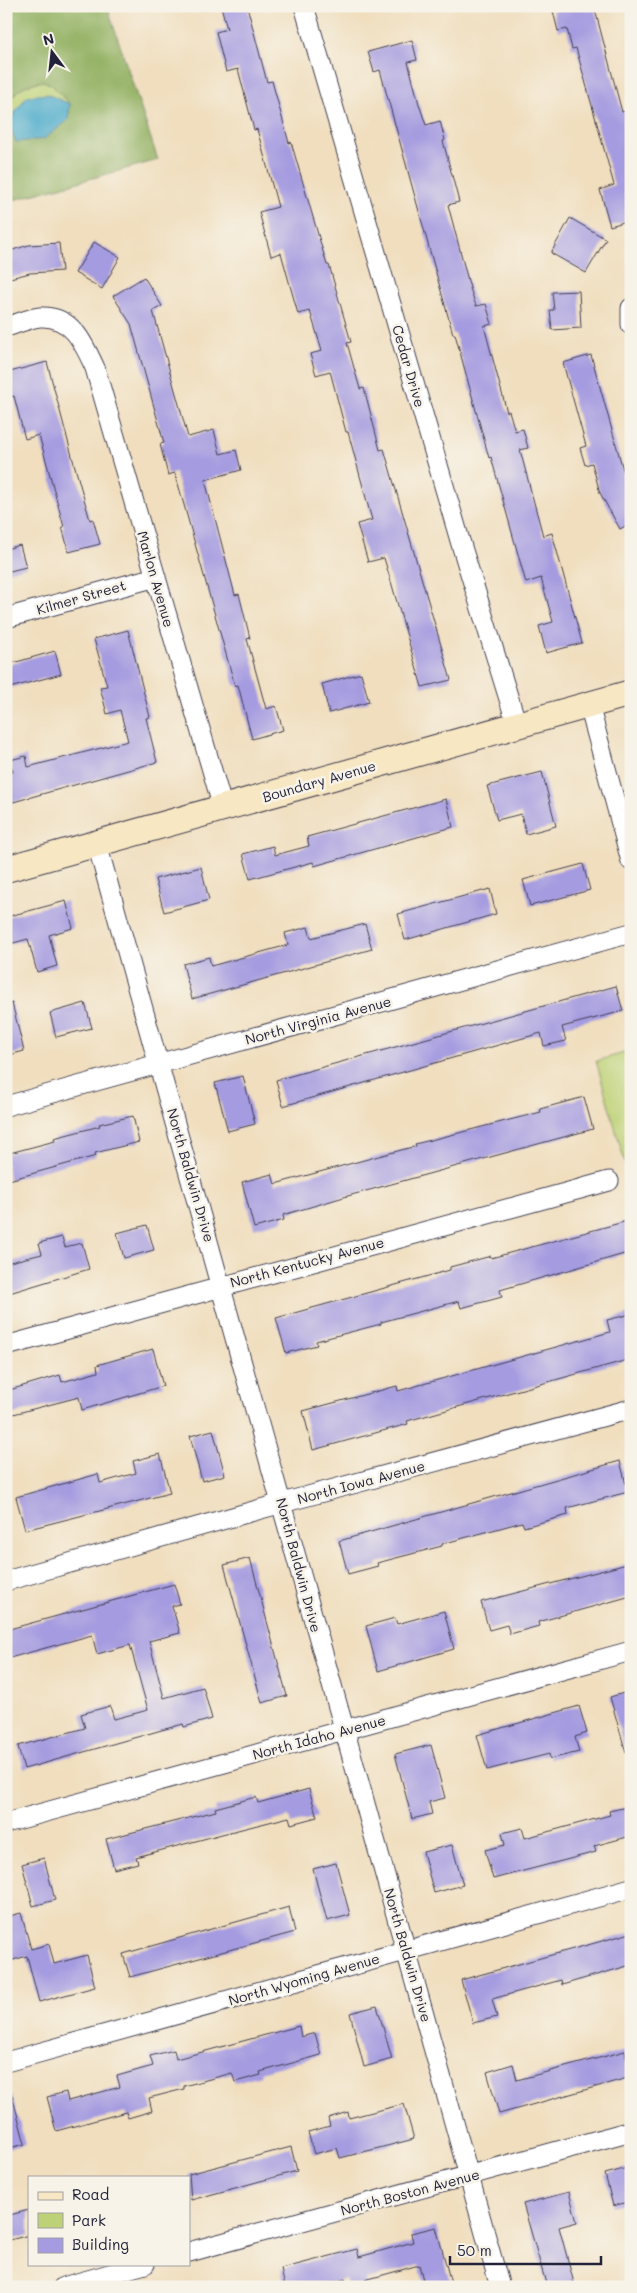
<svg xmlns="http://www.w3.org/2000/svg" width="637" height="2293" font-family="Mali,sans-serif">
  <rect width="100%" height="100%" fill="#f7f3e8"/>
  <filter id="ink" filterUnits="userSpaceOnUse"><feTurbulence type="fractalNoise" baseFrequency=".02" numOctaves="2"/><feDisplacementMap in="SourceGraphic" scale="10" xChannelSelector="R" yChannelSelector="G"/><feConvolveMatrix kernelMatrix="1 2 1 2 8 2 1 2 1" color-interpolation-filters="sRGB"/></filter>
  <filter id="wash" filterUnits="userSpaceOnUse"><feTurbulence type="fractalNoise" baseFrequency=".0096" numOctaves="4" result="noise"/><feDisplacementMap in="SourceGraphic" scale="20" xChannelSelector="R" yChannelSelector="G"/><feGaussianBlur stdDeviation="1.12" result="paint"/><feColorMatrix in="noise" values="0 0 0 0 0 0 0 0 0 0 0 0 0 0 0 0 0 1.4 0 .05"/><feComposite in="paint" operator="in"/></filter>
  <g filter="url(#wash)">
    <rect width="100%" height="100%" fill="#f0debe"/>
    <path fill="#bdd276" stroke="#707a58" d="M44 81 52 85 70 104 8 122C9 94 17 85 44 81Z
      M631 1051V1184L596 1061Z"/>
    <path fill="#96b467" stroke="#5c6b51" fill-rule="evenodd" d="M6 6H107L158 160 6 202ZM44 81 52 85 70 104 68 120 8 122C9 94 17 85 44 81Z"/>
    <path fill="#4eaccc" stroke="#386784" d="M47 94 70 104 68 120 44 139 16 142 8 122 27 96Z"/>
    <g id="blocks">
      <path fill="#a59be0" d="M221 6H247L267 82 272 81 289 143 291 142 327 265H329L351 342 347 343 360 389 364 388 380 450 384 449 451 680 422 687 384 558 368 562 357 524 372 520 348 432H346L330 371 316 375 310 354 322 351 310 311 298 314 281 253 271 256 259 212 278 207 257 129 254 130 238 69 226 72 216 32 227 29Z
        M573 6H594L622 112 625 111 631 134V227L626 228 624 222 610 226 600 190 614 185 576 48 572 49 567 29 558 31 553 11Z
        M412 40 417 60 408 62 419 104 426 125 440 121 445 140 443 141 459 202 448 205 470 288 476 306 486 304 492 324 484 326 507 412 509 411 515 431 523 429 528 448 520 450 543 536 552 533 582 643 546 653 539 626 553 622 541 578 526 583 491 457 489 458 455 334H453L436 273 380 70 374 72 368 52Z
        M570 218 606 239 586 273 551 253Z
        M94 242 120 257 102 289 75 273Z
        M59 243 62 271 30 273 6 279V252L29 245Z
        M144 277 162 306 153 311 188 437 214 430 220 454 236 450 241 470 205 480 235 595 239 594 250 638 247 639 266 709 276 706 283 730 252 739 238 685 235 686 175 473 168 475 160 444 164 443 131 324 113 296Z
        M579 291 581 328 552 330 550 310H554L552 292Z
        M591 355 624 473 631 486V523L620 529 600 493 592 463 585 465 580 448 586 446 563 363Z
        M47 362 73 460 90 520 93 519 100 544 69 552 62 527H64L39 435 25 439 14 396 6 398V373Z
        M20 545 26 567 6 572V549Z
        M128 630 150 717 146 718 157 762 6 804V774L13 772 10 760 26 756 28 767 128 741 120 710 107 714 100 687 107 686 94 639Z
        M55 651 61 674 6 689V665Z
        M361 673 369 702 329 713 322 684Z
        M542 772 556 826 526 834 521 814 497 820 487 786Z
        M446 799 453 827 314 866 313 862 250 879 243 854 273 846 275 855 309 846 307 837Z
        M583 864 590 890 530 906 523 880Z
        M201 867 209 900 164 912 155 879Z
        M490 889 496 914 405 940 398 914Z
        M66 901 73 928 49 935 57 966 37 972 28 939 6 945V917Z
        M365 924 372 949 192 999 183 964 209 957 211 966 288 945 285 933 308 927 311 938Z
        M616 986 623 1011 562 1027 566 1041 544 1046 541 1033 283 1106 276 1080Z
        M12 1003 24 1051 6 1056V1004Z
        M85 1003 92 1028 56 1037 50 1013Z
        M243 1076 255 1124 228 1131 215 1083Z
        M584 1097 593 1129 344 1197 283 1215 284 1220 254 1228 242 1182 272 1174 275 1184 416 1146 415 1144 541 1112 540 1109Z
        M133 1116 139 1142 95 1153 96 1156 9 1180 6 1154 55 1141 54 1138 100 1126 99 1124Z
        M631 1220V1252L500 1290 502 1297 461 1308 459 1301 381 1322V1324L316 1341 317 1345 286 1353 276 1318 450 1270V1267L491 1256V1258Z
        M147 1225 154 1250 124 1258 117 1233Z
        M62 1237 65 1247 82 1243 89 1269 6 1294V1263L42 1254 39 1243Z
        M631 1314V1359L407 1421 408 1424 313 1450 303 1411 397 1386 398 1391 610 1332 607 1320Z
        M153 1349 163 1386 82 1410 79 1397 6 1416V1391L60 1375 62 1382 98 1372 97 1365Z
        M213 1430 225 1475 202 1481 190 1436Z
        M160 1454 170 1493 25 1530 16 1497 98 1474 100 1483 136 1473 133 1461Z
        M620 1461 628 1492 567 1508 568 1515 524 1527 522 1522 442 1544V1546L377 1563 378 1566 348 1574 339 1541Z
        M250 1558 287 1696 262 1703 224 1565Z
        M631 1563V1596L538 1622 539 1626 510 1634 507 1625 489 1630 481 1602Z
        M174 1584 180 1604 172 1606 180 1633 149 1641 164 1698 203 1687 212 1719 184 1727 183 1724 24 1769 18 1746 85 1728 81 1714 110 1706 114 1719 148 1710 130 1645 97 1654 92 1635 6 1659V1630Z
        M444 1611 454 1649 378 1671 366 1626 395 1618 397 1624Z
        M631 1691V1753H626L610 1697Z
        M579 1706 587 1733 575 1737 579 1752 550 1759 549 1754 487 1770 477 1735Z
        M431 1745 445 1798 429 1802 432 1814 412 1819 395 1754Z
        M309 1789 317 1817 291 1824 289 1817 222 1834 136 1857 138 1863 114 1869 106 1839 216 1811 215 1808 256 1797 258 1803Z
        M631 1806V1836L594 1846 596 1852 493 1879 485 1850 505 1845 502 1833 522 1828 525 1838 610 1815 609 1811Z
        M452 1845 463 1885 434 1893 423 1852Z
        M44 1858 55 1900 33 1906 22 1864Z
        M336 1863 350 1915 327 1921 313 1869Z
        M289 1907 295 1932 130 1977 123 1954Z
        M21 1913 31 1949 49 1944 54 1964 87 1955 95 1987 39 2002 27 1956 6 1962V1917Z
        M631 1933V1965L562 1985 561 1980 492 1999 497 2017 473 2023 461 1980Z
        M377 2006 392 2059 364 2067 350 2013Z
        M299 2026 301 2037 315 2033 321 2055 260 2072 261 2075 235 2082 232 2073 184 2086V2089L149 2098 152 2111 128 2118 126 2112 56 2131 47 2097 66 2092 68 2101 120 2087 117 2076 153 2066 150 2056 174 2050 176 2059Z
        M625 2051 631 2077 499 2114 487 2072 513 2064 517 2080Z
        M12 2095 25 2144 6 2149V2096Z
        M404 2104 414 2139 340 2158 337 2148 314 2154 308 2132 330 2126 328 2118 348 2112 349 2118Z
        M291 2147 297 2171 191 2200 189 2174Z
        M631 2167V2201L613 2206 605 2174Z
        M569 2192 577 2222 559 2227 575 2287H547L523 2204Z
        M29 2210V2235L6 2241V2216Z
        M436 2227 452 2287H425L419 2265 365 2280 367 2287H348L345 2279 315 2287H285L281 2269 357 2249 359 2257 413 2242 411 2233Z"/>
    </g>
  </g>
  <g filter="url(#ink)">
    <use href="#blocks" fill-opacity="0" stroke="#413e4f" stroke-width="1"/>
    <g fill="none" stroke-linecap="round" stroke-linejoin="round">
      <defs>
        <path id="minor" d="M304 6 461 544 517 725
          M631 308V325
          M6 327C17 324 29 318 40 317 72 315 84 344 95 368L223 808
          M6 618 156 577
          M589 705 631 861
          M97 844 500 2287
          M6 1106 631 933
          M6 1346 609 1181
          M6 1581 282 1503 631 1409
          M6 1823 631 1651
          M6 2062 631 1888
          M189 2252 631 2131
          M63 2287 145 2264"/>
        <path id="secondary" d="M6 869 631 693"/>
      </defs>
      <use href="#minor" stroke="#413e4f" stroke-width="21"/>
      <use href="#secondary" stroke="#413e4f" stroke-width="28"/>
      <use href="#minor" stroke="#fff" stroke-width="19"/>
      <use href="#secondary" stroke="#f8e7c3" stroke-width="26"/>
    </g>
  </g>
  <g text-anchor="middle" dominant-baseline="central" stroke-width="5" stroke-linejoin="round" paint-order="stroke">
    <g font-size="14" fill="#22223b" stroke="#f7f3e8">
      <text transform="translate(409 366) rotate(74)">Cedar Drive</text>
      <text transform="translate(156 579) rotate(74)">Marlon Avenue</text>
      <text transform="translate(81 597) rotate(-16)">Kilmer Street</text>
      <text transform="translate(319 781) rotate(-16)">Boundary Avenue</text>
      <text transform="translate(318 1020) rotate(-15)">North Virginia Avenue</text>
      <text transform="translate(191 1175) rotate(74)">North Baldwin Drive</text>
      <text transform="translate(307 1262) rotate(-15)">North Kentucky Avenue</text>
      <text transform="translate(361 1482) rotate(-15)">North Iowa Avenue</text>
      <text transform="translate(299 1565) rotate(75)">North Baldwin Drive</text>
      <text transform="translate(319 1737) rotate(-15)">North Idaho Avenue</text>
      <text transform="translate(408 1955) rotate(74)">North Baldwin Drive</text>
      <text transform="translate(304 1979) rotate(-16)">North Wyoming Avenue</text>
      <text transform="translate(410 2192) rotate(-15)">North Boston Avenue</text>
    </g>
  </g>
  <rect width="637" height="2293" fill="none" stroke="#f7f3e8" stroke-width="25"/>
  <rect x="28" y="2176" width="162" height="90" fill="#f7f3e8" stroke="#a29fa3"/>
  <rect x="38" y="2192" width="25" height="8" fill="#f8e7c3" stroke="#a29fa3"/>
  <text x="72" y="2200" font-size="15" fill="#22223b">Road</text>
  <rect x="38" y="2213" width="25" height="15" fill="#bdd276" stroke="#a29fa3"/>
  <text x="72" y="2226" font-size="15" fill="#22223b">Park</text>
  <rect x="38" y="2238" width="25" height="15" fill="#a59be0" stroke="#a29fa3"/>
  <text x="72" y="2250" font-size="15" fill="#22223b">Building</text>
  <g transform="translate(52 52) rotate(345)" stroke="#f7f3e8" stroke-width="4" paint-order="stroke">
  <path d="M0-4L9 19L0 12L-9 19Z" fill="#22223b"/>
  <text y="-8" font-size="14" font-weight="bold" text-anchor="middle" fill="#22223b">N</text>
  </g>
  <path d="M450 2256v8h151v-8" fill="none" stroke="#22223b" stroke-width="2.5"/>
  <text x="457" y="2256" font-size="15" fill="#22223b" stroke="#f7f3e8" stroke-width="4" paint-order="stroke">50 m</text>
</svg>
